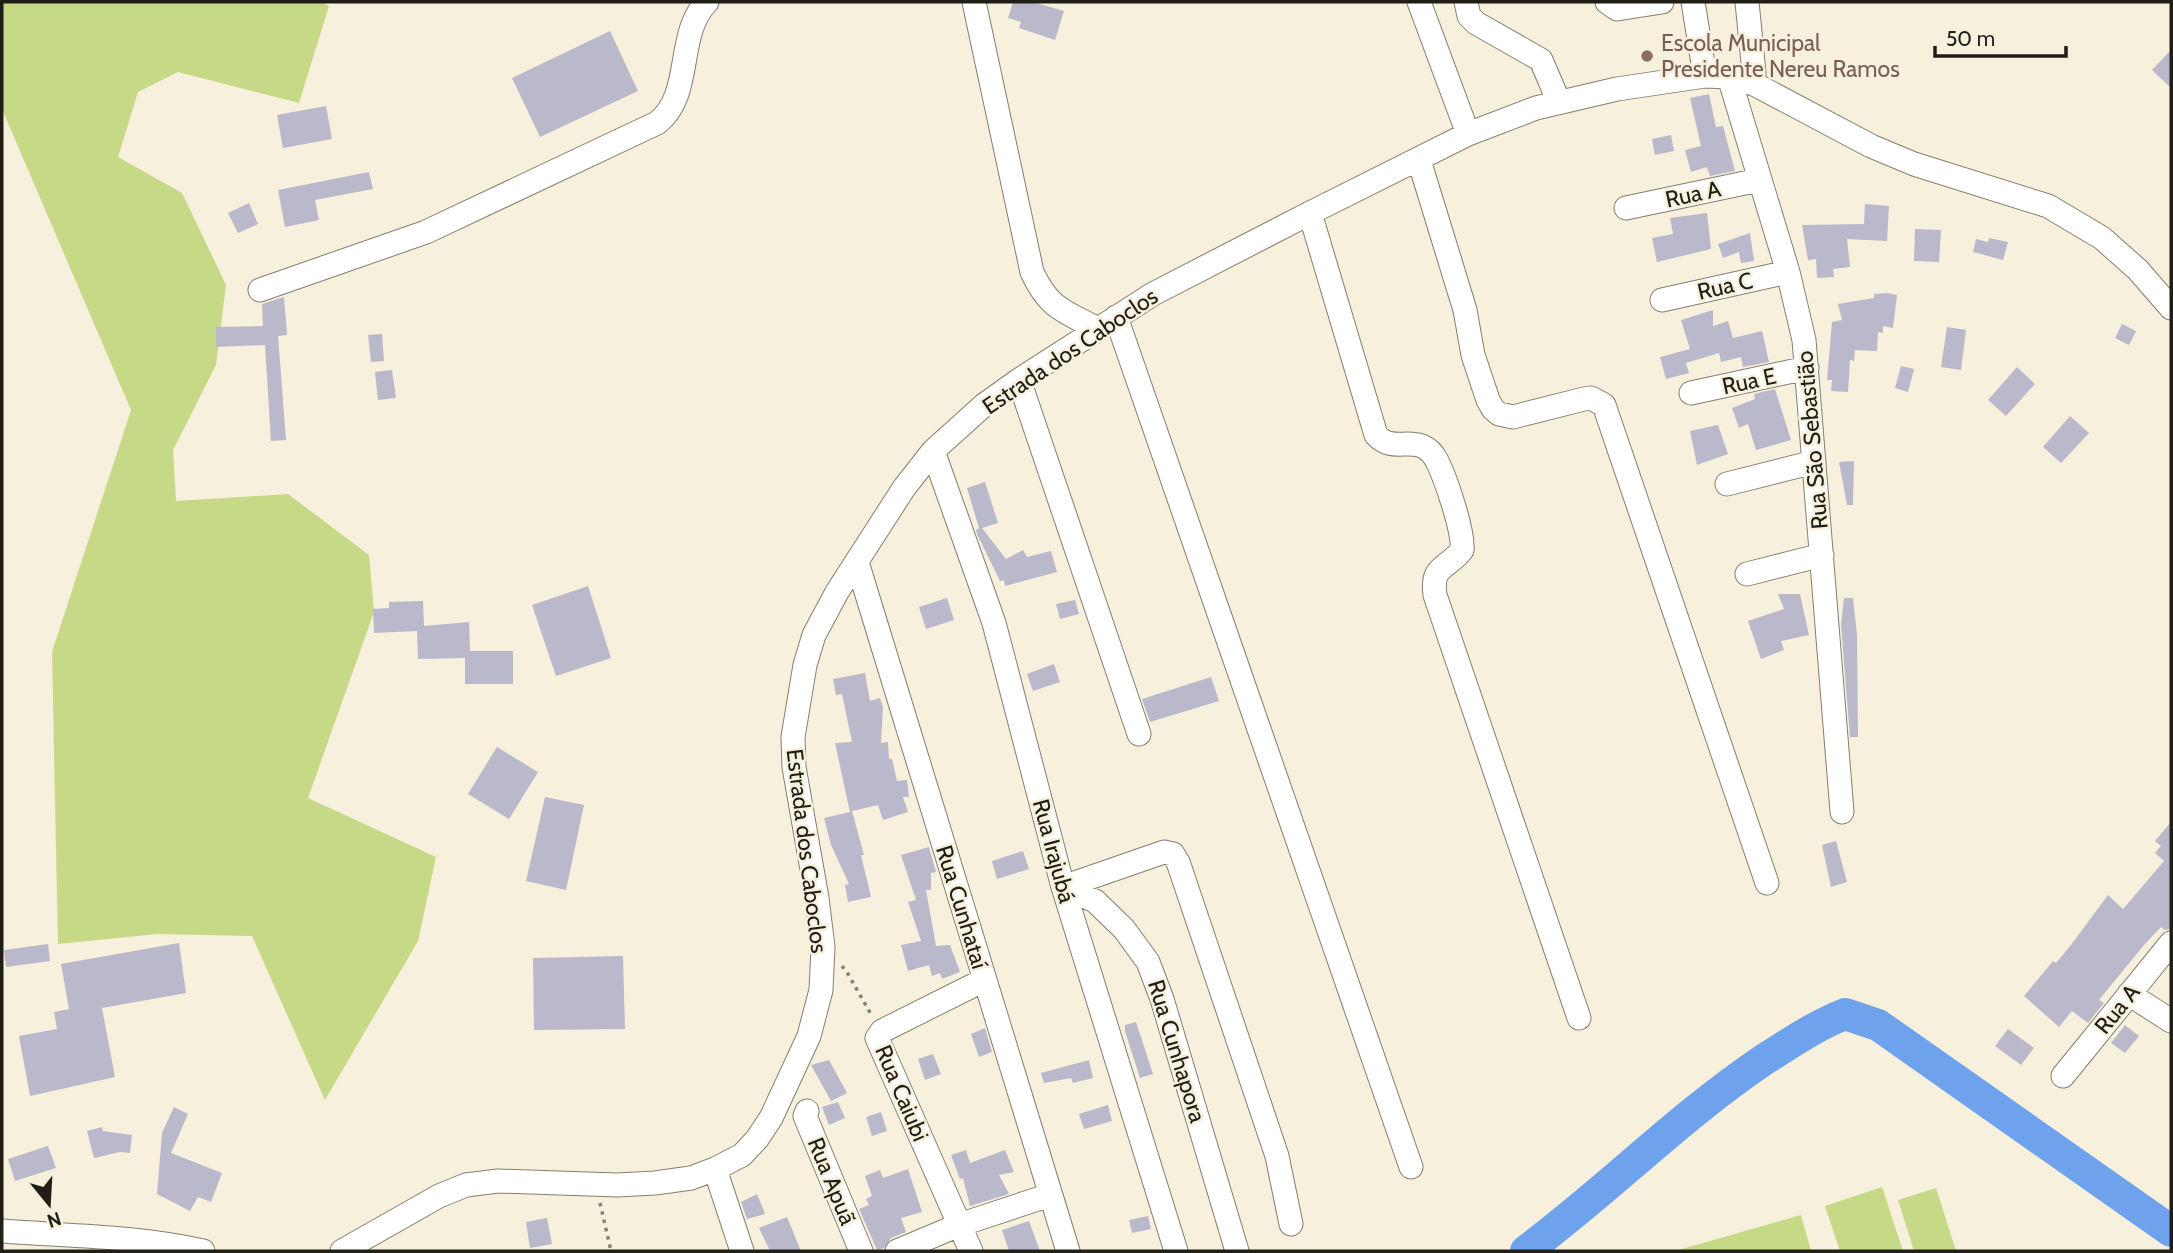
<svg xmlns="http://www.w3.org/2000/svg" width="2173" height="1253" font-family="Cabin,sans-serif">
  <rect width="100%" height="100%" fill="#f6f0dd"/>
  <path fill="#c5d987" d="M2 2H321L329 6 299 103 178 72 138 92 118 157 182 193 226 285 216 365 173 450 176 501 288 494 369 555 374 612 308 798 436 857 418 941 325 1100 252 936 157 934 58 944 52 652 131 410 2 109Z
    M1882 1187 1903 1251H1840L1825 1206Z
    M1936 1188 1956 1251H1914L1898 1200Z
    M1801 1215 1811 1251H1675Z"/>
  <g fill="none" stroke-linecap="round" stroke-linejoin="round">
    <path stroke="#6ea2ed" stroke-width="32" d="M1526 1251C1608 1190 1680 1116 1765 1059 1792 1042 1815 1026 1845 1014L1878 1025 2171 1231"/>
  </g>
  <path fill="#b9b9cb" d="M1013 2H1033L1064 11 1055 40 1019 28 1021 22 1008 18Z
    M610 31 638 91 540 137 512 78Z
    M2171 50V88L2152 70Z
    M1709 94 1716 127 1723 126 1735 171 1710 176 1707 167 1691 172 1685 150 1701 146 1690 98Z
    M326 106 332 139 283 148 277 115Z
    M1671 135 1674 151 1655 155 1652 139Z
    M369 172 373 189 315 200 319 220 285 227 278 190Z
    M249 203 258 224 238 233 228 213Z
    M1865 204 1889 206 1887 241 1847 239 1850 267 1833 269 1834 277 1817 278 1816 259 1808 260 1802 225 1864 224Z
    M1707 213 1711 249 1657 262 1652 238 1673 234 1670 218Z
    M1915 229 1941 230 1939 262 1914 261Z
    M1750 233 1754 261 1741 263 1739 252 1723 258 1718 244Z
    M1989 238 2008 242 2003 260 1973 252 1976 239 1988 242Z
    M1887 293 1897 295 1893 328 1883 326V333L1878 332 1877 351 1855 350 1854 361 1850 360 1848 392 1831 391 1832 380H1827L1832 322 1842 320 1838 304 1874 298V294Z
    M284 297 287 335 278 336 286 440 271 441 265 345 216 347V327L263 326 262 304Z
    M1713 310V326L1728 321 1733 338 1762 331 1769 362 1743 367 1741 357 1721 362 1719 353 1686 363 1689 373 1666 379 1660 357 1690 349 1681 320Z
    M2122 324 2136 331 2129 345 2115 338Z
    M1947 327 1966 330 1961 370 1941 367Z
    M382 334 384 361 371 362 368 335Z
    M1901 366 1914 369 1908 392 1895 388Z
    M2017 367 2035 384 2006 416 1988 400Z
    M392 370 396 398 378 400 375 372Z
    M1775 389 1791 440 1756 450 1748 424 1739 428 1732 408 1755 399 1754 394Z
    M2070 416 2089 433 2061 463 2043 447Z
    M1718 425 1728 454 1697 465 1690 431Z
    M1854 461 1853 505H1847L1839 462Z
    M985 482 998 523 982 528 1006 559 1023 550 1027 557 1051 551 1057 572 1005 586 1004 580 1000 581 977 534 976 530 979 528 967 488Z
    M588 586 611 658 556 676 532 605Z
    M1778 594H1800L1809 635 1781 641 1784 650 1761 659 1748 621 1784 609Z
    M947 598 954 620 926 629 919 607Z
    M1844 598H1853L1857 635 1858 737H1850L1841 625Z
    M1075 600 1079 614 1060 619 1056 604Z
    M423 601 424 626 469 622 470 651H513V684H465V658L418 659 417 631 374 633 373 609 389 608V602Z
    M1054 664 1060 682 1033 691 1027 674Z
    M865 673 870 701 880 698 883 707 881 743 888 742 889 759H892L897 781 907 780 909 797H903L908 812 883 820 878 805 852 811 864 855H861L871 897 848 902 845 885 849 884 831 845 824 818 850 812 835 743 852 742 842 694 836 695 833 679Z
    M1211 677 1219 701 1150 722 1142 699Z
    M497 747 538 772 509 819 468 794Z
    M545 797 584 805 566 890 526 881Z
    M2171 822V929L2165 930 2161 927 2144 945 2099 1000 2104 1003 2088 1023 2072 1011 2059 1027 2024 996 2053 961 2056 963 2071 945 2108 895 2123 909 2130 901 2164 861 2155 853 2161 846 2155 841Z
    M1836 841 1847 882 1831 887 1822 845Z
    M929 847 936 872 931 873V890H926L936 946 950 945 960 972 942 979 940 973 932 976 929 965 908 971 901 945 921 941 908 902 916 900 901 855Z
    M1023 851 1029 869 997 879 992 861Z
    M179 943 186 993 102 1008 115 1077 30 1096 19 1036 57 1029 54 1012 69 1009 61 964Z
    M48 944 50 961 6 967 4 950Z
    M623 956 625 1029 534 1030 533 958Z
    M1136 1022 1153 1074 1140 1078 1125 1031V1025Z
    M2125 1025 2139 1036 2125 1053 2111 1043Z
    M985 1028 992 1052 979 1057 971 1034Z
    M2008 1029 2034 1048 2021 1065 1995 1046Z
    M933 1054 941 1074 925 1080 918 1059Z
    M829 1060 847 1093 831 1101 811 1065Z
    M1089 1060 1093 1078 1073 1083 1071 1078 1044 1083 1041 1073Z
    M838 1102 845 1118 829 1125 822 1107Z
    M1108 1105 1112 1121 1084 1129 1079 1114Z
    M174 1107 188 1114 171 1153 222 1173 211 1202 198 1197 190 1211 157 1194 162 1133Z
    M881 1112 887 1131 872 1136 866 1117Z
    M102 1127 103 1131 132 1135 130 1153 120 1152 94 1158 87 1131Z
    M48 1146 56 1168 15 1181 8 1159Z
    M966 1150 970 1163 1005 1150 1014 1172 999 1175 1009 1194 970 1206 963 1178 960 1179 951 1155Z
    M908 1169 922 1212 901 1218 906 1232 891 1238 884 1248 877 1250 859 1209 869 1205 866 1199 872 1196 865 1176 880 1170 883 1178Z
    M757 1194 765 1214 747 1219 741 1202Z
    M1148 1216 1151 1229 1132 1233 1129 1220Z
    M787 1217 801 1251H770L759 1228Z
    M547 1218 552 1244 530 1248 526 1222Z
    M1029 1221 1040 1251H1009L1002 1230Z"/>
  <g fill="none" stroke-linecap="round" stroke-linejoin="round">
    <defs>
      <path id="minor" d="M974 2 1032 272C1049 309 1064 311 1098 329
        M1419 2 1468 134
        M1466 2 1469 16 1476 23 1541 60 1559 102
        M1607 2 1617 9 1662 2
        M1693 2 1705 76
        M1747 2 1754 73V84
        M1729 77 1788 272 1804 340 1842 812
        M1419 160 1465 310 1473 355 1488 400 1493 409 1499 414 1513 417 1584 399 1591 398 1604 405 1767 883
        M1626 208 1759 180
        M1310 213 1376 435C1391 451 1405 440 1422 446 1429 449 1434 455 1437 461 1446 479 1464 532 1462 550 1446 570 1431 565 1435 595L1579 1018
        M260 290 426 232 657 123C694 95 675 34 707 2
        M1662 300 1788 272
        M1116 317 1411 1167
        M1019 380 1139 734
        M1691 393 1807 368
        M933 451 994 623 1063 887 1176 1251
        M1727 484 1814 462
        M857 562 1068 1251
        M1747 574 1822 555
        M1063 887 1164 852 1173 854 1178 862 1277 1156 1291 1224
        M1063 887 1095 901 1124 929 1148 962 1162 999 1237 1251
        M2129 994 2171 1021
        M2063 1076 2171 943
        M807 1111 805 1116 861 1251
        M715 1169 742 1251
        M2 1231C69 1236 137 1236 203 1251
        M342 1251 439 1196 466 1185 498 1181 617 1185 655 1183 691 1178 715 1169 742 1155 757 1139 771 1118 809 1036 821 990 823 947 817 898 794 767 793 737 805 665 814 635 837 592 904 488 933 451 984 405 1019 380 1153 294 1310 213 1468 134 1536 108 1617 89 1705 76 1729 77 1754 84 1871 146 1914 164 2048 206 2102 238 2138 270 2171 308
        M897 1251 959 1225 1050 1195
        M971 1251 877 1038 882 1031 984 980"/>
    </defs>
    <use href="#minor" stroke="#847e6d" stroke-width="25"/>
    <path stroke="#868175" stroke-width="3.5" stroke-dasharray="3.5 5" stroke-linecap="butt" d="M842 966 848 974 872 1016
      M600 1203 611 1251"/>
    <use href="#minor" stroke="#fff" stroke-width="23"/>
  </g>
  <circle fill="#8d6e63" stroke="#f6f0dd" stroke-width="2.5" cx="1647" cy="56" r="7"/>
  <g text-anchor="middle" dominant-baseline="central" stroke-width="5" stroke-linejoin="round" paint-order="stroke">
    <g font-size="23" fill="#785e54" stroke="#f6f0dd" text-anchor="start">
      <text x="1661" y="43">Escola Municipal<tspan x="1661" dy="26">Presidente Nereu Ramos</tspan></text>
    </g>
    <g font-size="23" fill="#211e18" stroke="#f6f0dd">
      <text transform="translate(1693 194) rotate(-12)">Rua A</text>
      <text transform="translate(1725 286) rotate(-13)">Rua C</text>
      <text transform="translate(1070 351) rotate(-34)">Estrada dos Caboclos</text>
      <text transform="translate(1749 381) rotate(-12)">Rua E</text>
      <text transform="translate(1812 440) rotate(-95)">Rua São Sebastião</text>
      <text transform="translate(807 851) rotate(83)">Estrada dos Caboclos</text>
      <text transform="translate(1054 851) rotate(75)">Rua Irajubá</text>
      <text transform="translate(962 907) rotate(73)">Rua Cunhataí</text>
      <text transform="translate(2117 1009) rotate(-51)">Rua A</text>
      <text transform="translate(1177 1051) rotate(73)">Rua Cunhapora</text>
      <text transform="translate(902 1093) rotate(67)">Rua Caiubi</text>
      <text transform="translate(832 1181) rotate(68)">Rua Apuã</text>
    </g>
  </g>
  <rect width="2173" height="1253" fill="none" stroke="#211e18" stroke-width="7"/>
  <g transform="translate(49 1204) rotate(162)" stroke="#f6f0dd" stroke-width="5" paint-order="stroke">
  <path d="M0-5L12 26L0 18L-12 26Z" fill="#211e18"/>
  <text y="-10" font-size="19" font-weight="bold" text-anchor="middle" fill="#211e18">N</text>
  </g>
  <path d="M1935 46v10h131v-10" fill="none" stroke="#211e18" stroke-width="3.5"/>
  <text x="1946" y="46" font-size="21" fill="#211e18" stroke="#f6f0dd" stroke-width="5" paint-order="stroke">50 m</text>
</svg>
